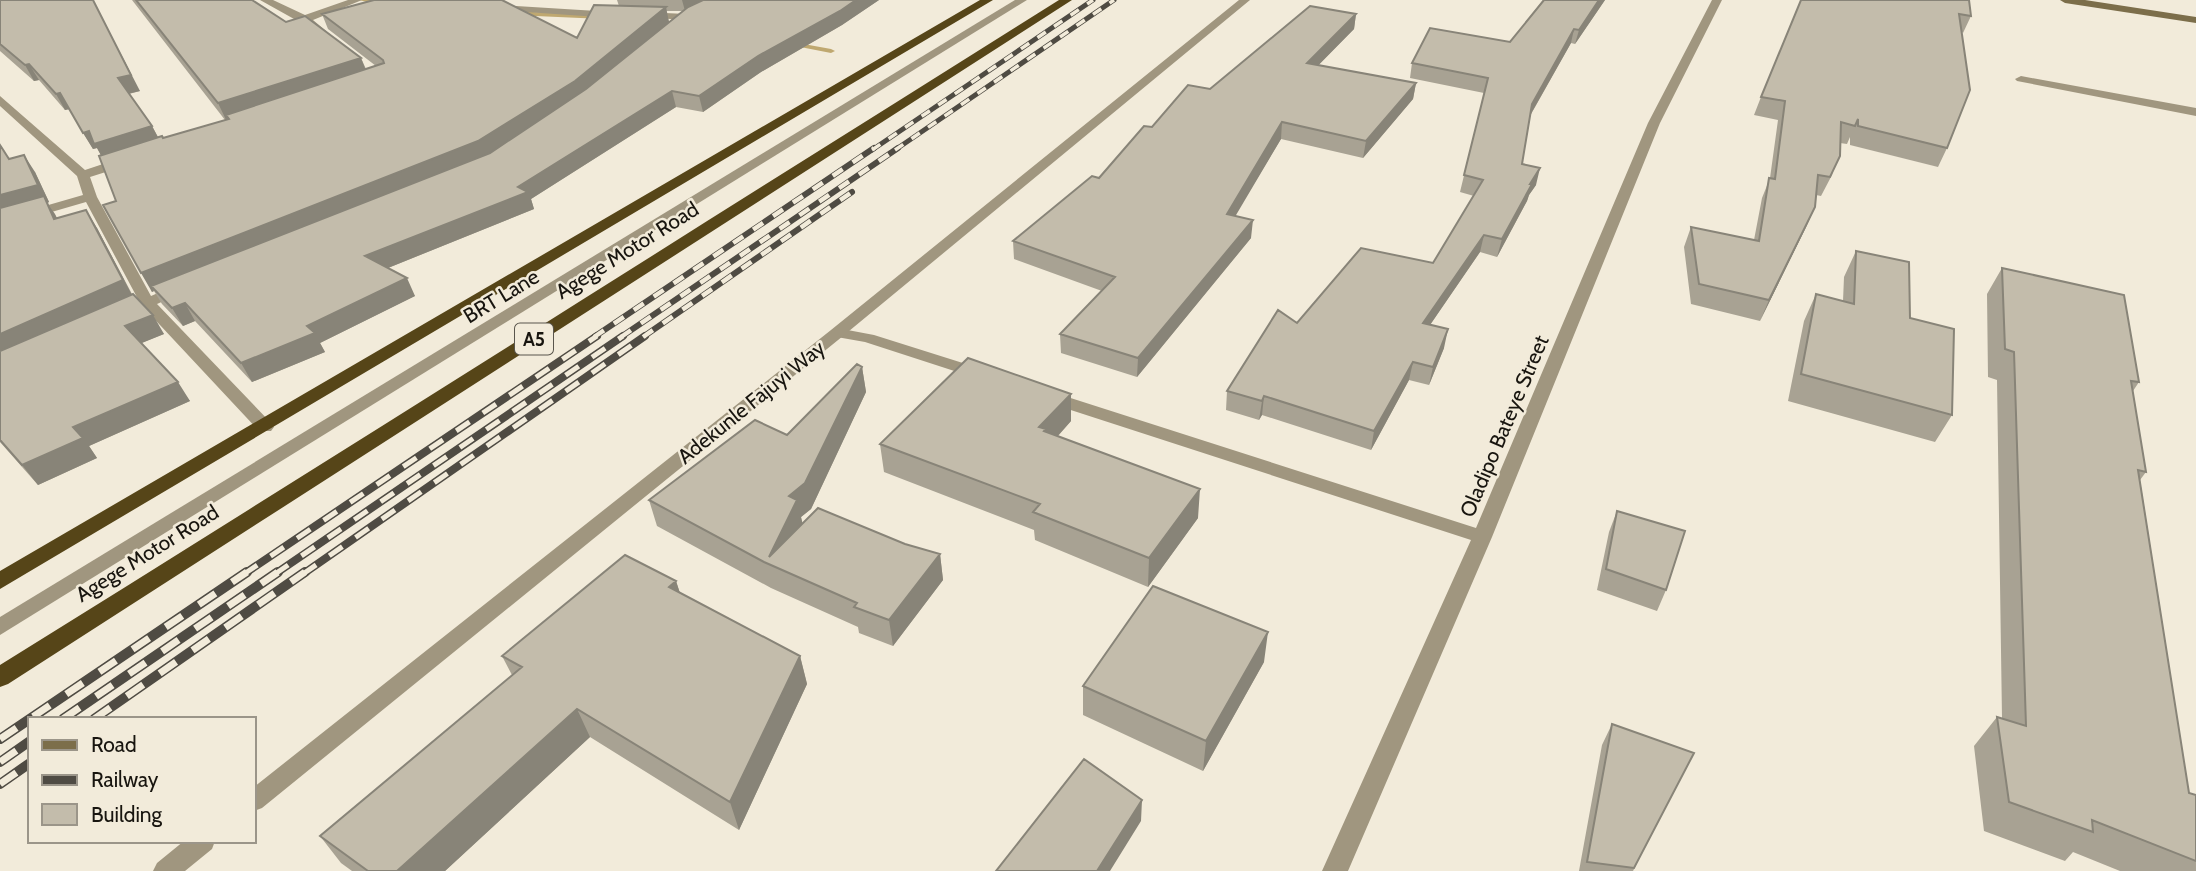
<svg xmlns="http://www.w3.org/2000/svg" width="2196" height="871" font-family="Cabin,sans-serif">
  <rect width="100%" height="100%" fill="#f2ebda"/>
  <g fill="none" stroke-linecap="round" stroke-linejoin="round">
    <path fill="#bfa870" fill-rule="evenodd" d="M359 0H373L387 4 383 6Z
      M510 11 603 15 607 17 603 19 513 15H510Z
      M787 41 831 49 835 51 831 53 790 45 786 43Z"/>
    <path fill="#a0967f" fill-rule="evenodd" d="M1015 0H1027L0 635V617Z"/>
    <path fill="#a0967f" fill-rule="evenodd" d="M260 0H273L305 15 348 0H362L313 20 326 31 321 34Z
      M1712 0H1722L1660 123 1492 537 1348 871H1322L1471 540 1043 401 1041 397 1043 393H1055L1476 528 1648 123Z
      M501 5 613 12 618 15 613 18 497 10 496 8Z
      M644 12 686 14 691 17 686 20 640 17 639 15Z
      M2021 76 2196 108V116L2017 81 2015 79Z
      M0 96 85 170 121 158H131V164L90 177 97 197 151 296 174 286H184L186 289 184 292 157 304 271 423 274 427 271 431H259L145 309 126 317H116L113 314 116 311 139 301 86 202 0 227V219L83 195 77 176 0 106Z
      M837 328 874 335 985 370 987 374 979 379 865 342 831 336 829 333Z"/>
    <path fill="#a0967f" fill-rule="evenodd" d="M1239 0H1250L843 336 262 808 254 811V787L831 330Z
      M184 841H215L212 849 185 871H153L157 863Z"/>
    <path fill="#7c6e4a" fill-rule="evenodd" d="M2060 0H2085L2196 17V23L2065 3Z"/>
    <path fill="#564518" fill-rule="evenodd" d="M980 0H993L0 589V571Z
      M1059 0H1072L8 684 0 687V665C354 445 706 221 1059 0Z"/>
    <defs>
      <path id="rail-far3" d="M872 150 1093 0
        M895 150 1114 0"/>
      <path id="rail-far2" d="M594 337 874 148
        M621 337 898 148
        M643 337 852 192"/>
      <path id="rail-far1" d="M244 574 597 336
        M275 574 623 336
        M303 574 645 336"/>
      <path id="rail" d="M63 719 278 572
        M94 719 305 572
        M0 739 247 572
        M0 762 30 741
        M0 784 30 763"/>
    </defs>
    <use href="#rail-far3" stroke="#4f4b43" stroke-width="5"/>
    <use href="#rail-far2" stroke="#4f4b43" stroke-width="6"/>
    <use href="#rail-far1" stroke="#4f4b43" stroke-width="8"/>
    <use href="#rail" stroke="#4f4b43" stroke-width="10"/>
    <use href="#rail-far3" stroke="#f2ebda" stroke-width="3.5" stroke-dasharray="10" stroke-linecap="butt"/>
    <use href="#rail-far2" stroke="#f2ebda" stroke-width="4.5" stroke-dasharray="12" stroke-linecap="butt"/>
    <use href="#rail-far1" stroke="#f2ebda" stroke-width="5" stroke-dasharray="16" stroke-linecap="butt"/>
    <use href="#rail" stroke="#f2ebda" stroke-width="7" stroke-dasharray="20" stroke-linecap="butt"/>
  </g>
  <path fill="#a8a293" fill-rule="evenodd" d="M0 0 140 91 129 94 152 126 158 137 163 138 225 120 132 0H252L286 22 361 58 366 69 376 66 328 29 322 14 577 38 619 6 617 0H879L842 25 761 72 703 112 676 107 531 199 534 209 388 268 415 296 320 343 325 352 252 382 195 321 183 326 162 304 154 291 152 292 116 201 101 155 97 148 93 149 69 109 65 110 39 80 34 81 0 51ZM666 11H683L669 22Z
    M1541 0H1605L1575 44 1571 43 1530 116 1522 164 1536 185 1529 195 1527 201 1497 257 1480 252 1430 325 1444 348 1429 385 1409 380 1371 450 1262 415 1259 420 1226 410 1227 391 1297 323 1433 263 1474 196 1460 192 1484 93 1410 78 1412 63 1510 42 1543 0Z
    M1969 0 1971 16 1963 33 1962 32 1947 148 1938 167 1850 145V137L1847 144 1840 143 1832 175 1821 196 1816 195 1815 207 1806 227 1760 321 1691 304 1684 247 1691 227 1754 240 1762 198 1770 178 1778 120 1754 115 1761 97Z
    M1356 14 1354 29 1318 65 1416 83 1413 99 1363 158 1281 139 1235 215 1251 238 1137 377 1061 353 1060 334 1102 291 1014 259 1013 241 1099 178 1152 127 1210 89Z
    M0 145 9 159 35 172 49 202 47 203 57 218 97 228 132 294 164 334 141 343 190 401 89 446 97 458 38 485 0 442Z
    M1856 251 1910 318 1952 415 1935 442 1788 401 1804 321 1816 294 1843 301 1844 277Z
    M2002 268 2139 382 2133 391 2146 472 2140 480 2189 793 2196 795V871H2120L2073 852 2065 861 1984 831 1974 746 1997 717 2002 718 1997 380 1988 377 1987 294Z
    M862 367 866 392 811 509 801 517 802 524 940 554 943 580 893 646 859 633 858 627 771 588 657 526 649 500 787 435Z
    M1071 421 1058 436 1198 518 1148 587 1035 540 1034 530 884 472 880 444Z
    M1617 511 1666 590 1657 611 1597 590 1609 532Z
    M676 581 680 593 800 656 807 684 739 830 590 737 445 871H352L341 863 320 836 512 675 502 656Z
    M1264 662 1203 771 1083 715V686Z
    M1612 724 1694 753 1633 871H1579L1602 745Z"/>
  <path fill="#888478" d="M93 0 140 91 127 94 118 78Z
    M682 0H712L685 11Z
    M856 0H879L842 25 761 72 703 112 699 96 758 56Z
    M1599 0H1605L1575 44 1579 30Z
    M666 7 669 22 579 97 484 159 151 286 154 291 152 292 141 273Z
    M1356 14 1354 29 1305 79 1307 63Z
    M1574 29 1571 43 1528 119 1532 104Z
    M361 58 368 76 226 115 229 121 227 122 218 103Z
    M29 64 39 80 34 81 25 65Z
    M1416 83 1413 99 1363 158 1366 141Z
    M672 91 676 107 531 199 534 209 373 274 365 256 518 187Z
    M60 93 70 109 65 110 56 94Z
    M1282 122 1281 139 1226 232 1227 214Z
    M152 126 161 143 104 161 97 148 93 149 83 133 89 131Z
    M24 155 35 172 49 202 47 203 55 214 66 237 0 216V195Z
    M1540 168 1536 185 1529 195 1527 201 1497 257 1502 239 1530 184Z
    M1815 207 1806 227 1760 321 1769 300Z
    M86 210 97 228 134 299 0 359V334Z
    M1253 220 1251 238 1137 377 1138 358Z
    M1484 235 1480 252 1419 341 1423 323Z
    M407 278 415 296 320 343 325 352 252 382 241 363 307 326Z
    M185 303 195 321 183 326 172 308Z
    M153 315 164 334 137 345 125 326Z
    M1448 329 1444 348 1429 385 1433 367Z
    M1413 362 1409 380 1371 450 1374 431Z
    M862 367 866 392 811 509 801 517 803 525 769 557 789 496Z
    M178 382 190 401 89 446 97 458 38 485 22 465 73 427Z
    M1071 394V421L1046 449 1039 427Z
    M1264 396 1262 415 1259 420 1262 401Z
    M1200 489 1198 518 1148 587 1149 558Z
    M940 554 943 580 893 646 889 620Z
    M676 581 685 609 669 587Z
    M1268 632 1264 662 1203 771 1206 741Z
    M800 656 807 684 739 830 730 802Z
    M577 709 590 737 445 871H397Z
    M1142 800 1141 821 1110 871H1097Z"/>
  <path fill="#c3bcab" stroke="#888478" stroke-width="2" d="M0 0H93L131 75 118 78 152 126 94 144 89 131 83 133 60 93 56 94 29 64 25 65 0 44Z
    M136 0H252L286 22 305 16 361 58 218 103Z
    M374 0H502L577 38 594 5 666 7 575 81 478 141 141 273 103 205 116 201 99 156 162 136 163 138 229 119 226 115 384 63 383 60 322 14Z
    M703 0H856L840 11 758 56 699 96 672 91 518 187 528 192 365 256 407 278 307 326 315 333 241 363 185 303 172 308 151 286 490 153 586 89 688 7Z
    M1544 0H1599L1579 30 1574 29 1532 104 1522 164 1540 168 1530 184H1532L1502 239 1484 235 1423 323 1448 329 1433 367 1413 362 1374 431 1264 396 1262 401 1227 391 1278 310 1297 323 1361 248 1433 263 1483 180 1464 175 1488 78 1412 63 1430 28 1510 42Z
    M1801 0H1969L1971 16 1959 14 1970 90 1947 148 1858 126V119L1855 126 1841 122 1840 156 1830 177 1818 175 1815 207 1769 300 1699 284 1691 227 1759 241 1769 178 1775 179 1785 101 1761 97Z
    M1310 6 1356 14 1307 63 1416 83 1366 141 1282 122 1227 214 1253 220 1138 358 1060 334 1115 277 1013 241 1092 176 1099 178 1144 126 1152 127 1188 85 1210 89Z
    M0 145 9 159 24 155 38 185 0 195Z
    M44 196 54 219 86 210 123 280 0 334V208Z
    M1856 251 1909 262 1910 318 1954 329 1952 415 1801 374 1816 294 1854 304Z
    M2002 268 2124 295 2139 382 2131 381 2146 472 2138 470 2189 793 2196 795V861L2092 820 2093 832 2009 802 1997 717 2026 726 2014 352 2005 349Z
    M133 294 153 315 125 326 178 382 73 427 83 438 22 465 0 440V351Z
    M968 358 1071 394 1039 427 1046 429 1044 431 1200 489 1149 558 1033 512 1040 504 880 444Z
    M857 364 862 367 805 483 789 496 797 500 769 557 818 508 905 544 940 554 889 620 854 607 857 603 764 562 649 500 755 420 787 435Z
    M1617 511 1685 531 1666 590 1606 569Z
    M625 555 676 581 669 587 800 656 730 802 577 709 397 871H368L320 836 522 667 502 656Z
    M1153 586 1268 632 1206 741 1083 686Z
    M1612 724 1694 753 1634 868 1587 862Z
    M1084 759 1142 800 1097 871H996Z"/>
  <g text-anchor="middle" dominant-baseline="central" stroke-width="5" stroke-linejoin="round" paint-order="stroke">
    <rect fill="#f2ebda" stroke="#59554c" stroke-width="2" x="515" y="323.5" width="38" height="31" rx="5"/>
    <g font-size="19" font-weight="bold" fill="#18150f">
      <text x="534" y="339">A5</text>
    </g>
    <g font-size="21" fill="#18150f" stroke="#f2ebda">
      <text transform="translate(627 250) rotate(-32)">Agege Motor Road</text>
      <text transform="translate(501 296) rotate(-31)">BRT Lane</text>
      <text transform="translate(751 402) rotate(-39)">Adekunle Fajuyi Way</text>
      <text transform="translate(1504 426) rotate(-67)">Oladipo Bateye Street</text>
      <text transform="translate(147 553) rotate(-32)">Agege Motor Road</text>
    </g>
  </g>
  <rect x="28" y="717" width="228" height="126" fill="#f2ebda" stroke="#9b9589" stroke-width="2"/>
  <rect x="42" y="740" width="35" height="10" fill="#7c6e4a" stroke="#9b9589" stroke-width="2"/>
  <text x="91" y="752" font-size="21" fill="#18150f">Road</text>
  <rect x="42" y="775" width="35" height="10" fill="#4f4b43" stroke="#9b9589" stroke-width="2"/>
  <text x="91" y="787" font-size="21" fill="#18150f">Railway</text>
  <rect x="42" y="804" width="35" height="21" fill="#c3bcab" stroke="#9b9589" stroke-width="2"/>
  <text x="91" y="822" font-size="21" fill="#18150f">Building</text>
</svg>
